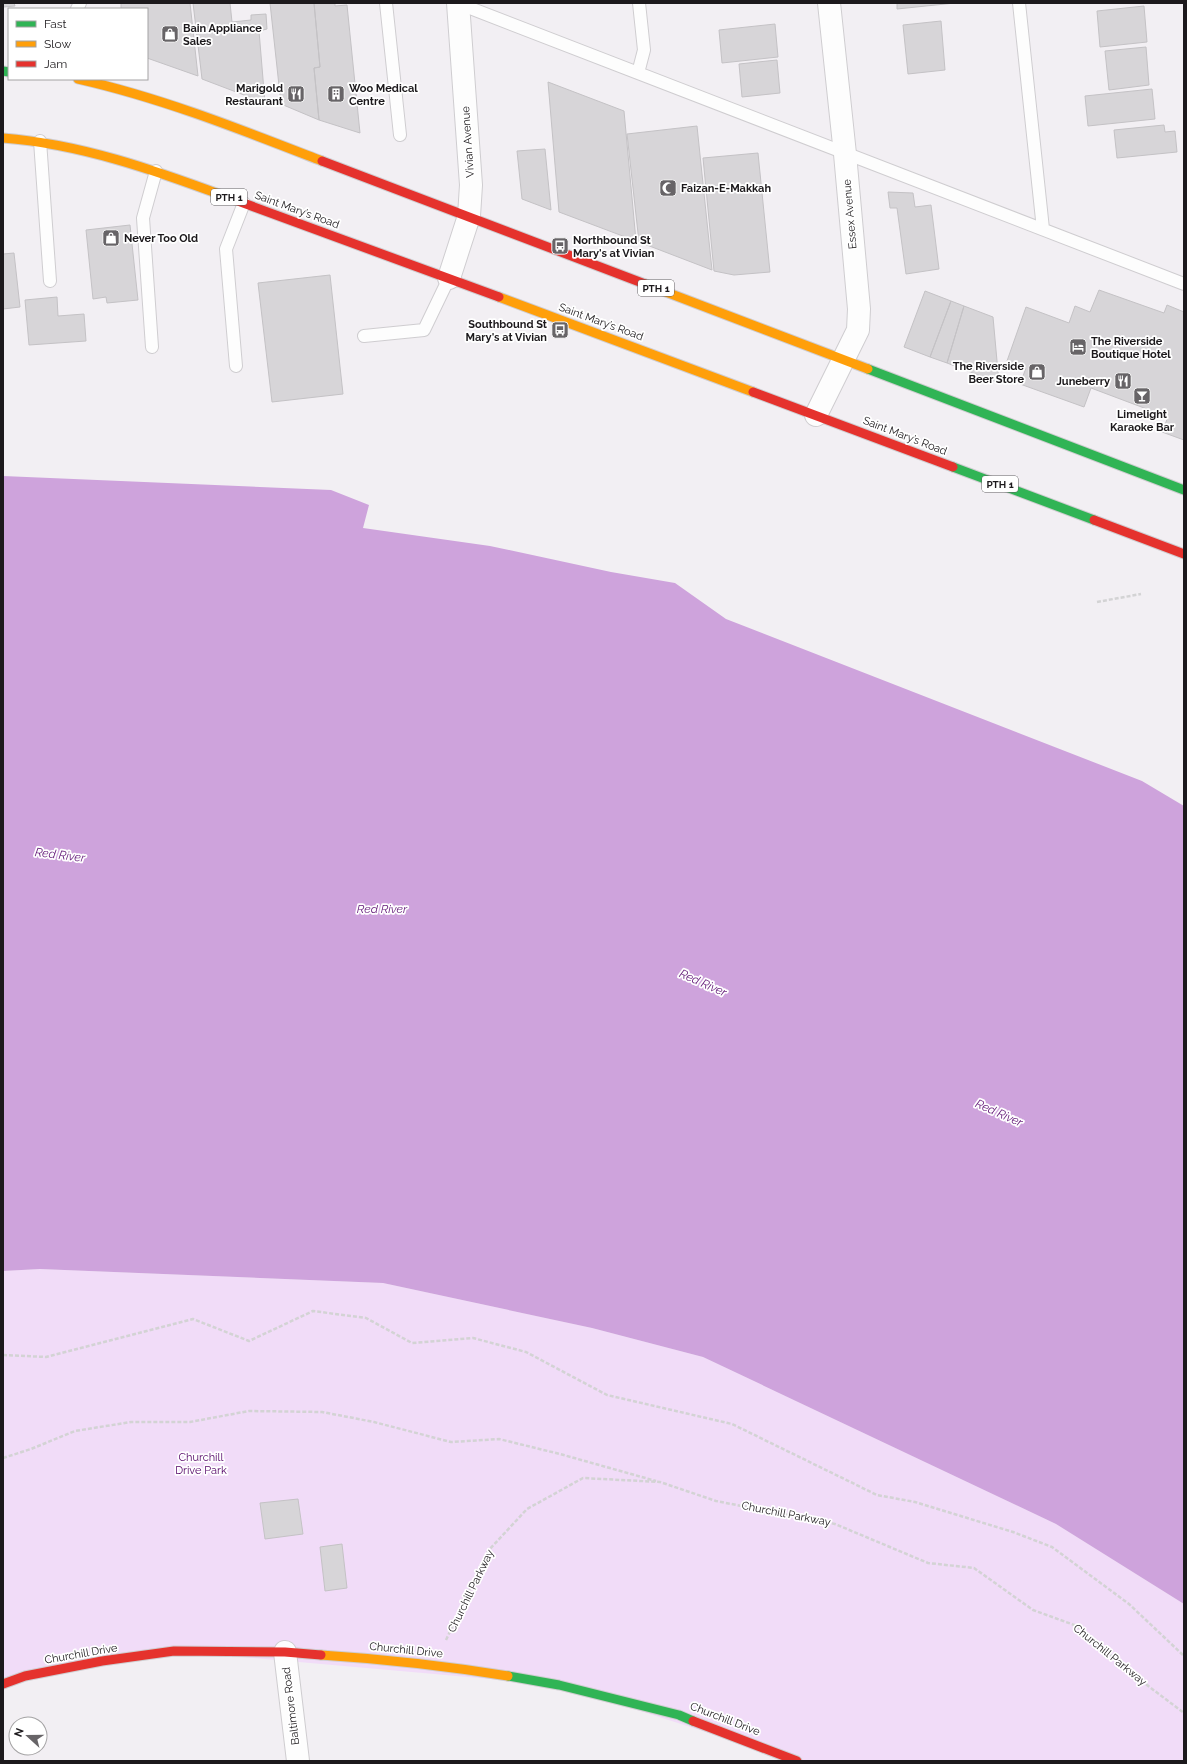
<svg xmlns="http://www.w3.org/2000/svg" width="1187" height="1764" font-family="Raleway,sans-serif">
  <rect width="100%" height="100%" fill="#f2eff3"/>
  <path fill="#f1dcf8" d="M40 1269 383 1283 592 1328 703 1357 1056 1524 1184 1604V1761H797L559 1685 174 1651 3 1684V1271Z"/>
  <path fill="#cea3dc" d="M3 476 331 490 369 505 363 528 490 546 611 572 675 583 726 619 1142 781 1184 806V1604L1056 1524 703 1357 592 1328 383 1283 40 1269 3 1271Z"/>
  <path fill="#d7d5d8" stroke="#c4c2c5" d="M3 3H14L15 6 3 7Z
    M121 3H190L198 76 147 58V9H121Z
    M193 3H230L232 22 251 20V15L266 14 267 29 259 31 265 103 202 79Z
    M270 3H314L320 67 314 68 319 120 281 104Z
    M314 3H335V6L347 5 360 133 319 120 314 68 320 67Z
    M897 3H955L897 9Z
    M1144 6 1147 42 1100 47 1097 11Z
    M941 21 945 70 908 74 903 25Z
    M775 24 778 57 722 63 719 30Z
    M1146 47 1149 85 1109 90 1105 51Z
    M777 60 780 93 742 97 739 64Z
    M548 82 624 111 636 241 559 212Z
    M1152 89 1155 119 1088 126 1085 96Z
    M1164 125 1165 132 1175 131 1177 152 1117 158 1114 130Z
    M697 126 712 270 639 242 627 134Z
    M545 149 551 210 522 199 517 151Z
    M758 153 770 272 734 275 714 271 703 158Z
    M888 192 913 193 915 207 931 205 939 269 906 274 897 208H890Z
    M130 225 138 300 107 303 106 297 93 299 86 230Z
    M14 253 20 307 3 309V254Z
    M330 275 343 394 272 402 258 283Z
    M1099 290 1164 313 1167 305 1184 312V440L1162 432 1168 417 1091 388 1084 407 1020 384 1026 368 1007 361 1026 307 1069 323 1075 306 1090 312Z
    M925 291 951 301 930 357 904 347Z
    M57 297 58 316 84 314 86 341 29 345 25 300Z
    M951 301 964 306 947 363 930 357Z
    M964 306 993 317 999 383 947 363Z
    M298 1499 303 1534 265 1539 260 1503Z
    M342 1544 347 1588 325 1591 320 1547Z"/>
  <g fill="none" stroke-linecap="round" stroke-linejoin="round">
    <defs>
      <path id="lane" d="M386 3 400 135
        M457 3 1184 284
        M1019 3 1043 229
        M77 9 80 3
        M638 73 644 50 639 3
        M40 141 50 281
        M364 336 424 330 449 278
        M152 347 143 218 156 171
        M236 366 226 249 244 203"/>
      <path id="street" d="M449 278 469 216 471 185 458 3
        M816 415 858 330 859 309 845 154 829 3
        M285 1652 298 1761"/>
      <path id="fast" d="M3 71 9 72
        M868 369 1184 490
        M953 467 1094 520
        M508 1676 559 1685 679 1715 693 1721"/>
      <path id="slow" d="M78 79C162 98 242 130 322 161
        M3 138C81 144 154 170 227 197
        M645 284 868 369
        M499 297 753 392
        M321 1655C384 1659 446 1666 508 1676"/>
      <path id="jam" d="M322 161 645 284
        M227 197 499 297
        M753 392 953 467
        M1094 520 1184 554
        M3 1684 25 1676 102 1661 174 1651 285 1652 321 1655
        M693 1721 797 1761"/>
    </defs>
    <use href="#lane" stroke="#cfcdd0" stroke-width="14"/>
    <use href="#street" stroke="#cfcdd0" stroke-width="24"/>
    <use href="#fast" stroke="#cfcdd0" stroke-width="11"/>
    <use href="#slow" stroke="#cfcdd0" stroke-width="11"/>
    <use href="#jam" stroke="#cfcdd0" stroke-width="11"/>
    <path stroke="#d3d3d4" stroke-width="2.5" stroke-dasharray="4 2" stroke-linecap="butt" d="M1097 602 1141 594
      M3 1355 46 1357 193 1319 249 1341 313 1311 366 1318 412 1343 473 1338 526 1352 607 1395 732 1424 877 1495 915 1502 1013 1532 1052 1547 1129 1604 1184 1656
      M3 1458 31 1449 75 1431 131 1422H190L249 1411 322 1412 374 1422 451 1442 499 1439 560 1454 656 1481
      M446 1640 488 1551 527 1509 583 1478 660 1482 716 1501 835 1524 928 1563 974 1568 1033 1610 1077 1626 1131 1673 1184 1713"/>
    <use href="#lane" stroke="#fdfdfd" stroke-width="12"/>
    <use href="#street" stroke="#fdfdfd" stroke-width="22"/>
    <use href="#fast" stroke="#30b455" stroke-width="9"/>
    <use href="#slow" stroke="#ff9f0a" stroke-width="9"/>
    <use href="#jam" stroke="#e5322d" stroke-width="9"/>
  </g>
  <defs>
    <symbol id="shop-square" viewBox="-11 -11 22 22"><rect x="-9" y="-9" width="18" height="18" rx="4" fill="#676467" stroke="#fff"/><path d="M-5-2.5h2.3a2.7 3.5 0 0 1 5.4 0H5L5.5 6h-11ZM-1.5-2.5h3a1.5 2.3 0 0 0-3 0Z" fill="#fff"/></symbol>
    <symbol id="restaurant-square" viewBox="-11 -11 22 22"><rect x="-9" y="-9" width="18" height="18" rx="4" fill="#676467" stroke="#fff"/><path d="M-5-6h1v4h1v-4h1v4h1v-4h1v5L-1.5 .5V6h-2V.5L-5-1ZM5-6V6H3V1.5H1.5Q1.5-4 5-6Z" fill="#fff"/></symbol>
    <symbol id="building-square" viewBox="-11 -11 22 22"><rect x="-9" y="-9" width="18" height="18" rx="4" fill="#676467" stroke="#fff"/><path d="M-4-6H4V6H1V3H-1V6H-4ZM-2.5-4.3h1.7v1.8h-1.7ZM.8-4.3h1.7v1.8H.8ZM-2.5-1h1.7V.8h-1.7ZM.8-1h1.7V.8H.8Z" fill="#fff"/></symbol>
    <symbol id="mosque-square" viewBox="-11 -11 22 22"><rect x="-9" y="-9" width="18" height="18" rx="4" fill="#676467" stroke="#fff"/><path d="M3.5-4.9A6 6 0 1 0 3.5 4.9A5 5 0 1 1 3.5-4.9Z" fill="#fff"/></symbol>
    <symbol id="bus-square" viewBox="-11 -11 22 22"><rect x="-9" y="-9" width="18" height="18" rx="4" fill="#676467" stroke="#fff"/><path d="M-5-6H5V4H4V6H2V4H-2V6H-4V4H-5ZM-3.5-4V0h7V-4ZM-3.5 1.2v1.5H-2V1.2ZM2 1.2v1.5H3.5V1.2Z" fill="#fff"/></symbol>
    <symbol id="hotel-square" viewBox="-11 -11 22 22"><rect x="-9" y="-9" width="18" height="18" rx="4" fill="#676467" stroke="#fff"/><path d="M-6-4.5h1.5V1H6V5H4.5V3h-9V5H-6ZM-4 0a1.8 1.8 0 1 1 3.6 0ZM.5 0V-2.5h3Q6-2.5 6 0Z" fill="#fff"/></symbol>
    <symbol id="bar-square" viewBox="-11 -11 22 22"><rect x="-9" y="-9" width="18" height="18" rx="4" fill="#676467" stroke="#fff"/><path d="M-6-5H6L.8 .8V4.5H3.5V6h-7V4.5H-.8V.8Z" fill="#fff"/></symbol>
  </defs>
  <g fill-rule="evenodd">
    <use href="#shop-square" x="160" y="24" width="20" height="20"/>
    <use href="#restaurant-square" x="286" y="84" width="20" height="20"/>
    <use href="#building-square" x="326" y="84" width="20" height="20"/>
    <use href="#mosque-square" x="658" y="178" width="20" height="20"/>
    <use href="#shop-square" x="101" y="228" width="20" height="20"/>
    <use href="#bus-square" x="550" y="236" width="20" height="20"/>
    <use href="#bus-square" x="550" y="320" width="20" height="20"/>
    <use href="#hotel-square" x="1068" y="337" width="20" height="20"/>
    <use href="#shop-square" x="1027" y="362" width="20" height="20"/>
    <use href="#restaurant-square" x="1113" y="371" width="20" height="20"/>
    <use href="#bar-square" x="1132" y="386" width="20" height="20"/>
  </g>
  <g text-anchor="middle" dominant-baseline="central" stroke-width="3.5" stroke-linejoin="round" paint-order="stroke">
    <g fill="#fff" stroke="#605e60" stroke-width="1">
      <rect x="211" y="189" width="36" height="16" rx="3"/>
      <rect x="638" y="280" width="36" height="16" rx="3"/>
      <rect x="982" y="476" width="36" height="16" rx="3"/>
    </g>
    <g font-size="10" font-weight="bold" fill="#1c191c">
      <text x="229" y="197">PTH 1</text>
      <text x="656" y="288">PTH 1</text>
      <text x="1000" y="484">PTH 1</text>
    </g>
    <g font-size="11" font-weight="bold" fill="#1c191c" stroke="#fff" text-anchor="start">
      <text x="183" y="28">Bain Appliance<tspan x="183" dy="13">Sales</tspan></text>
      <text x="283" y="88" text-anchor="end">Marigold<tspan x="283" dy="13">Restaurant</tspan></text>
      <text x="349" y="88">Woo Medical<tspan x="349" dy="13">Centre</tspan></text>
      <text x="681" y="188">Faizan-E-Makkah</text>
      <text x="124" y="238">Never Too Old</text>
      <text x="573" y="240">Northbound St<tspan x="573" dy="13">Mary's at Vivian</tspan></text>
      <text x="547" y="324" text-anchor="end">Southbound St<tspan x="547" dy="13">Mary's at Vivian</tspan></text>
      <text x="1091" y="341">The Riverside<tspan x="1091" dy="13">Boutique Hotel</tspan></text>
      <text x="1024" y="366" text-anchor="end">The Riverside<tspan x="1024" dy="13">Beer Store</tspan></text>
      <text x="1110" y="381" text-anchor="end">Juneberry</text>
      <text x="1142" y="414" text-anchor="middle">Limelight<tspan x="1142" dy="13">Karaoke Bar</tspan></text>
    </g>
    <g font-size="11" fill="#1c191c" stroke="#fff">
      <text transform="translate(468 142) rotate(-94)">Vivian Avenue</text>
      <text transform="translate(297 210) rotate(20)">Saint Mary’s Road</text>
      <text transform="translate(850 214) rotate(-95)">Essex Avenue</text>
      <text transform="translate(601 322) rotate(20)">Saint Mary’s Road</text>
      <text transform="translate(905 436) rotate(21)">Saint Mary’s Road</text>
      <text transform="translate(786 1514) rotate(11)">Churchill Parkway</text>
      <text transform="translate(471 1591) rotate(-64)">Churchill Parkway</text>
      <text transform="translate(406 1650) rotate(6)">Churchill Drive</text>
      <text transform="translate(81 1654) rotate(-10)">Churchill Drive</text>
      <text transform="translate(1110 1655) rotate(39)">Churchill Parkway</text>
      <text transform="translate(291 1706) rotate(-97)">Baltimore Road</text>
      <text transform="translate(725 1719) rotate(21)">Churchill Drive</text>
    </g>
    <g font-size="11" fill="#510065" stroke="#fff">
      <text x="201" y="1457">Churchill<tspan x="201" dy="13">Drive Park</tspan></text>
    </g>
    <g font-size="12" font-style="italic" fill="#631978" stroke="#fff">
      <text transform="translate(60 855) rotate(7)">Red River</text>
      <text x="382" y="909">Red River</text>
      <text transform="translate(703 983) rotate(24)">Red River</text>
      <text transform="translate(999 1113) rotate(24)">Red River</text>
    </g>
  </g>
  <rect width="1187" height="1764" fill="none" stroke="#1c191c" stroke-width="8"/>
  <rect x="8" y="8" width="140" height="72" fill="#ffffff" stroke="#a4a3a4"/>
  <rect x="16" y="21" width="20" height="6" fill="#30b455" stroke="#a4a3a4"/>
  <text x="44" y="28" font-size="12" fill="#1c191c">Fast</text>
  <rect x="16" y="41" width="20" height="6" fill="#ff9f0a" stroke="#a4a3a4"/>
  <text x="44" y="48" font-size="12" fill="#1c191c">Slow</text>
  <rect x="16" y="61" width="20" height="6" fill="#e5322d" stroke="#a4a3a4"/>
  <text x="44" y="68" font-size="12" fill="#1c191c">Jam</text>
  <g transform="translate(28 1736) rotate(291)"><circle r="19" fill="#ffffff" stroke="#a4a3a4"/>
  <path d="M0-3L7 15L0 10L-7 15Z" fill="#676467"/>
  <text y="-6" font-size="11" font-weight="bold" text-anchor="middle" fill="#1c191c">N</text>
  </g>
</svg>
